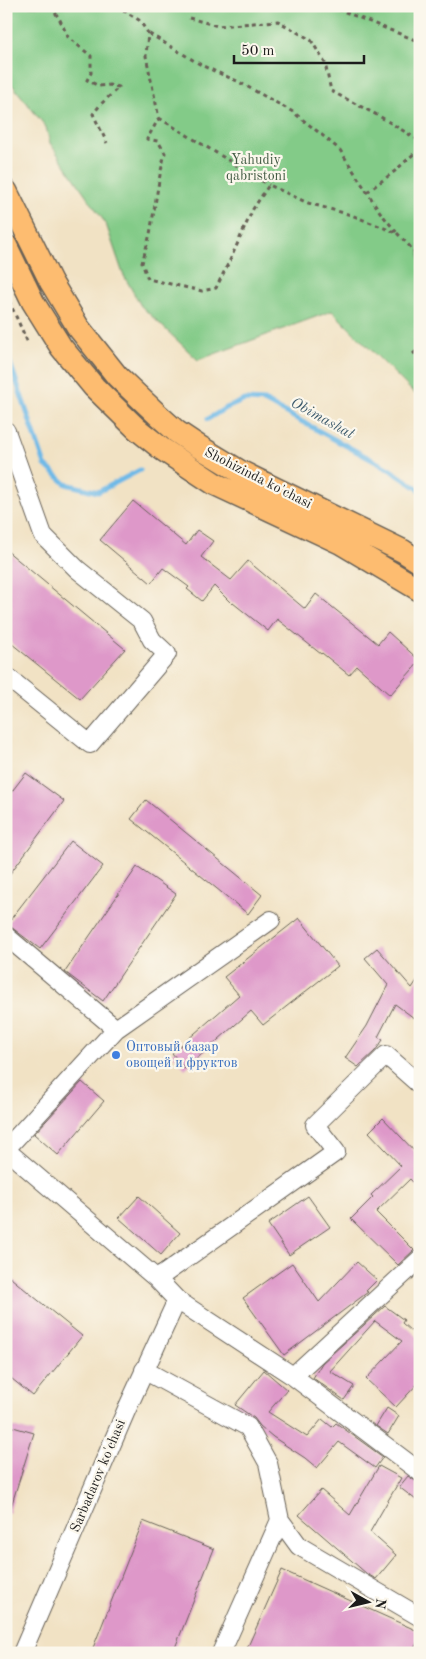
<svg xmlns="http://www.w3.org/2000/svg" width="426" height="1659" font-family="'Old Standard TT',serif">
  <rect width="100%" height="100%" fill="#fbf7ec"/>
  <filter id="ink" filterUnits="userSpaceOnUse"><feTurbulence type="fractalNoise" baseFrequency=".02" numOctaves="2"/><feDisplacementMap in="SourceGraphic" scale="10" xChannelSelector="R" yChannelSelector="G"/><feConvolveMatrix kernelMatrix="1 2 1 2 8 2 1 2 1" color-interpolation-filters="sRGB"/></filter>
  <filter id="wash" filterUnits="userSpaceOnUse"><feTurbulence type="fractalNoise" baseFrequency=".0096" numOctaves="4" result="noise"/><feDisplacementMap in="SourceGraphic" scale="20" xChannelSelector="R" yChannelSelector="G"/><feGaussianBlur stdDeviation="1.12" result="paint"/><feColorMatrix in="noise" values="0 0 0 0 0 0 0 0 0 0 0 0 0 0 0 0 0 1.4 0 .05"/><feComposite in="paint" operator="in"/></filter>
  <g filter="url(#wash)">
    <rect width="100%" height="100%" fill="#f1e2c4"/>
    <path fill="#83cb88" stroke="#507452" d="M6 6H420V399L332 311 198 360 141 306 123 274 106 224 50 143 46 127 6 77Z"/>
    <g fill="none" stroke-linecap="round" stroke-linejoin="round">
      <path stroke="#6eb9e7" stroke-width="5" d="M6 351 45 465 66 484 98 492 140 470
        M208 419 224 409 245 400 264 401 389 469 420 490"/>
    </g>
    <g id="blocks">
      <path fill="#de98c9" d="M133 501 186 545 197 530 213 541 201 557 231 580 248 561 305 609 316 594 378 644 388 632 420 661 390 695 357 666 349 675 322 653 321 654 277 619 268 631 233 603 232 604 214 586 202 601 187 589 189 587 163 568 151 583 100 540Z
        M6 550 125 649 80 699 6 639Z
        M26 773 64 801 6 879V799Z
        M146 800 262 895 248 914 131 819Z
        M71 841 103 866 40 949 7 924Z
        M137 867 176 894 103 1001 65 972Z
        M299 918 338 966 263 1025 251 1011 185 1069 172 1053 239 995 224 977Z
        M377 948 412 988 420 976V1010L414 1018 395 1004 378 1037 383 1040 375 1051 358 1067 345 1058 367 1026 388 985 365 958Z
        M82 1082 104 1101 58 1155 34 1134Z
        M383 1118 420 1157V1190L410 1179 376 1212 414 1250 398 1265 351 1219 373 1197 371 1195 401 1166 369 1132Z
        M139 1196 180 1233 161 1255 119 1218Z
        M308 1196 330 1227 289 1255 268 1224Z
        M357 1262 377 1280 366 1291 368 1292 284 1355 243 1298 292 1263 319 1302Z
        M6 1274 82 1336 33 1396 6 1374Z
        M385 1306 404 1320 402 1323 420 1339V1381L396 1407 366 1379 402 1341 375 1321 330 1371 354 1386 344 1400 313 1378 322 1363Z
        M264 1370 287 1390 268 1412 307 1437 322 1419 332 1427 336 1423 383 1457 375 1468 339 1442 317 1468 305 1458 273 1437 260 1426 254 1418 235 1405Z
        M387 1408 399 1416 388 1434 376 1426Z
        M6 1425 34 1433 9 1513 6 1512Z
        M379 1466 401 1478 370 1532 396 1555 376 1579 367 1574 299 1515 321 1490 350 1515Z
        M408 1476 420 1484V1503L399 1487Z
        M143 1521 214 1549 173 1653H91Z
        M282 1570 420 1632V1637L412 1653H245Z"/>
    </g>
  </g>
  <g filter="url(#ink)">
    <use href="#blocks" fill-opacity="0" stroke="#676157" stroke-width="1"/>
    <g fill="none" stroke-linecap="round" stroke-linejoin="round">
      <defs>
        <path id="minor" d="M6 431 43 535 77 569 142 621 152 640 167 654 90 744 6 676
          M6 936 116 1029
          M6 1149 116 1029 271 920
          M6 1150 157 1279 177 1300 293 1376 420 1472
          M157 1279 336 1152 315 1125 386 1055 420 1085
          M144 1370 248 1427 268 1463 280 1520 299 1546 420 1617
          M293 1376 420 1259
          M22 1653 126 1411 177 1300
          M221 1653 280 1520"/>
        <path id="major" d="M6 191 51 282 78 327 117 376 158 415 177 432 198 446 239 471 403 551 420 562
          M6 246 33 302 61 347 94 387 137 429 162 449 215 484 341 543 420 590"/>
      </defs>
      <use href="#minor" stroke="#676157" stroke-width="20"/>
      <use href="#major" stroke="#676157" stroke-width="25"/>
      <path stroke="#676157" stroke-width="3" stroke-dasharray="4 4" stroke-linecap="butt" d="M51 6 60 20 68 37 91 56V73L87 80 99 86 109 85 119 87 101 104 93 114 107 143
        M116 6 139 20 148 33 146 56 159 118 147 139 158 141 165 153 160 175 150 234 142 263 148 279 202 291 216 288 231 258 253 209 269 185 308 203 351 215 397 233 380 212 340 150 317 131 293 112 237 81 203 66 148 33
        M330 6 420 42
        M189 18 218 26 278 21 311 40 325 63 331 91 379 116 420 141
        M159 118 269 185
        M367 192 395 171 420 148
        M397 233 417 254 420 255
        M9 301 28 343
        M413 354 420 348"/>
      <use href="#minor" stroke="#fff" stroke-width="18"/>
      <use href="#major" stroke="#fdbc70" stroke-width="22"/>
    </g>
  </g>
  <circle fill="#3f7fe0" stroke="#fbf7ec" stroke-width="2" cx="116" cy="1055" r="5"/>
  <g text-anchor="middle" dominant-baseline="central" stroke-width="4.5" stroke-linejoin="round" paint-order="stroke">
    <g font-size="14" fill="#405942" stroke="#fbf7ec">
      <text x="256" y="160">Yahudiy<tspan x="256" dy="16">qabristoni</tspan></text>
    </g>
    <g font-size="14" fill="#1c1c1c" stroke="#fbf7ec">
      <text transform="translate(258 478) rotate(27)">Shohizinda ko'chasi</text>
      <text transform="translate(98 1476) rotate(-67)">Sarbadarov ko'chasi</text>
    </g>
    <g font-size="14" fill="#366cbe" stroke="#fbf7ec" text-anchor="start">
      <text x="126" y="1047">Оптовый базар<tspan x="126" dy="16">овощей и фруктов</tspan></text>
    </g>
    <g font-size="15" font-style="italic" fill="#3d5b6d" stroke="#fbf7ec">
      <text transform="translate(322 419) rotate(29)">Obimashat</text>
    </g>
  </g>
  <rect width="426" height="1659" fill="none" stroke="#fbf7ec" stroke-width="25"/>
  <g transform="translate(368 1602) rotate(98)" stroke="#fbf7ec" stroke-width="4" paint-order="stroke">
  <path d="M0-4L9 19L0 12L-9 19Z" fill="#1c1c1c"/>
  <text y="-8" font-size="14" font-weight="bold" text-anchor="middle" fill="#1c1c1c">N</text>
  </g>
  <path d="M234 55v8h130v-8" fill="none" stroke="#1c1c1c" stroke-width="2.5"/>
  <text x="241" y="55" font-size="15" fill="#1c1c1c" stroke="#fbf7ec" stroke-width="4" paint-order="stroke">50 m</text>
</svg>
